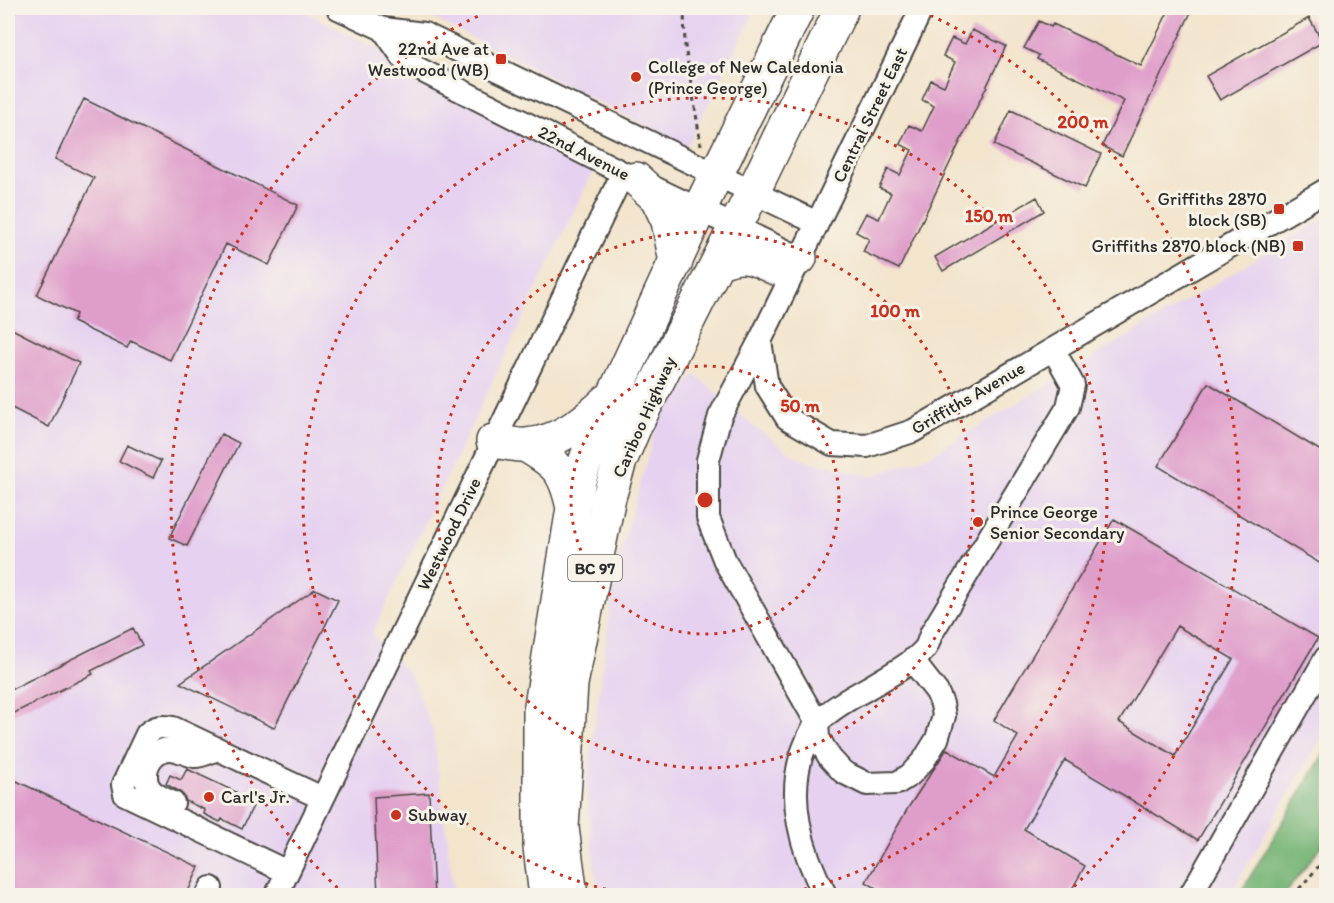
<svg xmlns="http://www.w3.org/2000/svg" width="1334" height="903" font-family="Itim,sans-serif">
  <rect width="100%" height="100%" fill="#f7f3e8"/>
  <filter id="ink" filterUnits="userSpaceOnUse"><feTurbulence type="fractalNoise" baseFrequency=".0167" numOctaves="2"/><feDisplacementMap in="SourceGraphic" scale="12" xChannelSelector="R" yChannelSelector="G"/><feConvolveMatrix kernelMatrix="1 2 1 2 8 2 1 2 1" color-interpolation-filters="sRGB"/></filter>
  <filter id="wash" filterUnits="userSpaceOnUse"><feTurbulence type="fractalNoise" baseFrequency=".008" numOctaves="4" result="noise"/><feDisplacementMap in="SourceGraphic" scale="24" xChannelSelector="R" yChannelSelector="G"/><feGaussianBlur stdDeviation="1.35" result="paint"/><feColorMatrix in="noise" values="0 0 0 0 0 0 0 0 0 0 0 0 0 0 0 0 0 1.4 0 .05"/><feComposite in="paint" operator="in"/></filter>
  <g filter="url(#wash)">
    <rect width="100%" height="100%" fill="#f3e4cc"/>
    <path fill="#e6d2f0" d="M8 8H298L597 163 372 634 411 676 433 730 454 895H8Z
      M413 8H756L687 147Z
      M1326 217V730L1230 895 598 896 586 787 616 568 659 417 695 374 753 426 799 459 872 476 929 456Z"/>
    <path fill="#75b475" stroke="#507050" stroke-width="1.5" d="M1326 750V840L1284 895H1239Z"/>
    <g id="blocks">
      <path fill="#df9dca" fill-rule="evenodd" d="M1170 8H1193L1122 156 1102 146 1124 101 1037 59 1039 55 1024 48 1039 21 1051 27 1053 24 1141 66Z
        M1309 18 1323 42 1220 100 1206 76Z
        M972 30 1006 46 899 269 863 252 869 239 856 232 866 213 879 219 891 193 879 188 888 169 900 175 912 150 900 144 909 125 922 131 934 106 922 100 931 80 944 86 955 62 943 56 952 38 965 44Z
        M84 99 298 205 269 265 226 244 170 360 131 341 127 348 73 322 76 314 37 295 94 178 55 159Z
        M1011 110 1101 154 1085 188 994 145Z
        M1037 197 1044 211 943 271 935 257Z
        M8 327 79 363 49 427 8 406Z
        M1208 383 1326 454V567L1158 466Z
        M221 434 239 443 187 546 169 538Z
        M127 445 161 461 153 478 119 461Z
        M1114 519 1318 638 1198 840 1065 760 1024 829 1085 866 1068 896H889L866 882 908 808 947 749 994 777 1018 736 994 720ZM1177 626 1233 659 1175 756 1119 722Z
        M315 589 338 600 274 728 180 683Z
        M133 628 142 645 91 671 93 674 8 716V691Z
        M187 769 236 792 233 797 253 806 242 829 222 819 220 822 204 814 205 810 186 801 184 796 179 791 166 784 170 775 181 780Z
        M8 777 199 867 186 896H8Z
        M429 793 434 896H378L374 797Z"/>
    </g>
  </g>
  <g filter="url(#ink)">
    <use href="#blocks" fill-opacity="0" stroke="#494743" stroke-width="1.5"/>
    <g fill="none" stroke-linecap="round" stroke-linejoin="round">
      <defs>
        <path id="minor" d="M338 8 383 29 424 34 817 223
          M383 29 407 63 623 173 800 258
          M760 341 767 386 787 418 832 444 867 446 913 431 1326 190
          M912 660 937 692 942 704 944 716 937 739 924 760 910 775 897 783 867 784 843 772 830 758 818 738 817 723 725 561 708 518V460L720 416 760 341 922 8
          M173 803C160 797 145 792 146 775 146 761 157 748 172 749 180 750 187 755 195 756 203 756 209 752 217 749
          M287 872 125 794 123 785 147 734C155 726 162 726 173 728L322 798
          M207 896 211 888
          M276 896 623 173
          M826 896C801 852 785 794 805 746 808 738 812 728 818 722 834 706 856 695 875 684 891 674 912 664 924 650 928 646 929 639 931 634L1068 407 1073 385 1053 349
          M1190 896 1326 658"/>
        <path id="highway" d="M636 179 657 198 668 221 676 262
          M718 263C742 252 752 257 775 268L800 258
          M493 441C503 442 516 446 526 445 558 443 585 422 607 401
          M525 445C558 464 565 471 573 508
          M546 896 540 847V712L573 508 579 480 591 445 699 210 798 8
          M571 896 562 828 571 684 609 497 620 461 634 428 753 192 842 8"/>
      </defs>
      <use href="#minor" stroke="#494743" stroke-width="26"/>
      <use href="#highway" stroke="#494743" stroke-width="36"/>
      <path stroke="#494743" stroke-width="3" stroke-dasharray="4.5 4.5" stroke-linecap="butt" d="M684 8 685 46 701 145
        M1293 896 1326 858"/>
      <use href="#minor" stroke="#fff" stroke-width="22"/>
      <use href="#highway" stroke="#fff" stroke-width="33"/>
    </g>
  </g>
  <g fill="none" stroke="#c8321e" stroke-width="3" stroke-dasharray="3 6">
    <circle cx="705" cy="500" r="134"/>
    <circle cx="705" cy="500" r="268"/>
    <path d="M632 895A402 402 0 1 1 778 895"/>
    <path d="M344 894A535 535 0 0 1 496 8M914 8A535 535 0 0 1 1066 894"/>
  </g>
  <g fill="#c8321e" stroke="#f7f3e8" stroke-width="2">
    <rect x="495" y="53" width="12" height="12" rx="3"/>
    <circle cx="636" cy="77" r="6"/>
    <rect x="1273" y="203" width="12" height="12" rx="3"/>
    <rect x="1292" y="240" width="12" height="12" rx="3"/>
    <circle cx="978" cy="522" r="6"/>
    <circle cx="209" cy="797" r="6"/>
    <circle cx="396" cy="815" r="6"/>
  </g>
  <g text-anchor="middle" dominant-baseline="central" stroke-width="6" stroke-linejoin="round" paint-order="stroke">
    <rect fill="#f7f3e8" stroke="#686764" stroke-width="1.5" x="568" y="555" width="54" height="26" rx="4.5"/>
    <g font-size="16" font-weight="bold" fill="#2b2b2b">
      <text x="595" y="568">BC 97</text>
    </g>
    <g font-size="18" fill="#2b2b2b" stroke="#f7f3e8" text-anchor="start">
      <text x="489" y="49" text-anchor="end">22nd Ave at<tspan x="489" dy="21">Westwood (WB)</tspan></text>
      <text x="648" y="67">College of New Caledonia<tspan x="648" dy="21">(Prince George)</tspan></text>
      <text x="1267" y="199" text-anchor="end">Griffiths 2870<tspan x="1267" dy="21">block (SB)</tspan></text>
      <text x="1286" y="246" text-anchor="end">Griffiths 2870 block (NB)</text>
      <text x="990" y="512">Prince George<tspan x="990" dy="21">Senior Secondary</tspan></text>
      <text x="221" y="797">Carl's Jr.</text>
      <text x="408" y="815">Subway</text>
    </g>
    <g font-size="18" fill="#2b2b2b" stroke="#f7f3e8">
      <text transform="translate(870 115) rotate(-64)">Central Street East</text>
      <text transform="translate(584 153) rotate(27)">22nd Avenue</text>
      <text transform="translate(968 398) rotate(-30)">Griffiths Avenue</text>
      <text transform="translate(644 417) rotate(-66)">Cariboo Highway</text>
      <text transform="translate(449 534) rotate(-64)">Westwood Drive</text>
    </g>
  </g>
  <circle cx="705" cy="500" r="9" fill="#c8321e" stroke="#f7f3e8" stroke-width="3"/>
  <g font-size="18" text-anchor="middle" font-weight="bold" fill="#c8321e" stroke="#f7f3e8" stroke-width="6" stroke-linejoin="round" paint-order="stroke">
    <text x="1083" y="128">200 m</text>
    <text x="989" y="222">150 m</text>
    <text x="895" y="317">100 m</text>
    <text x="800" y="412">50 m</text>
  </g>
  <rect width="1334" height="903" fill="none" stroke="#f7f3e8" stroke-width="30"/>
</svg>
